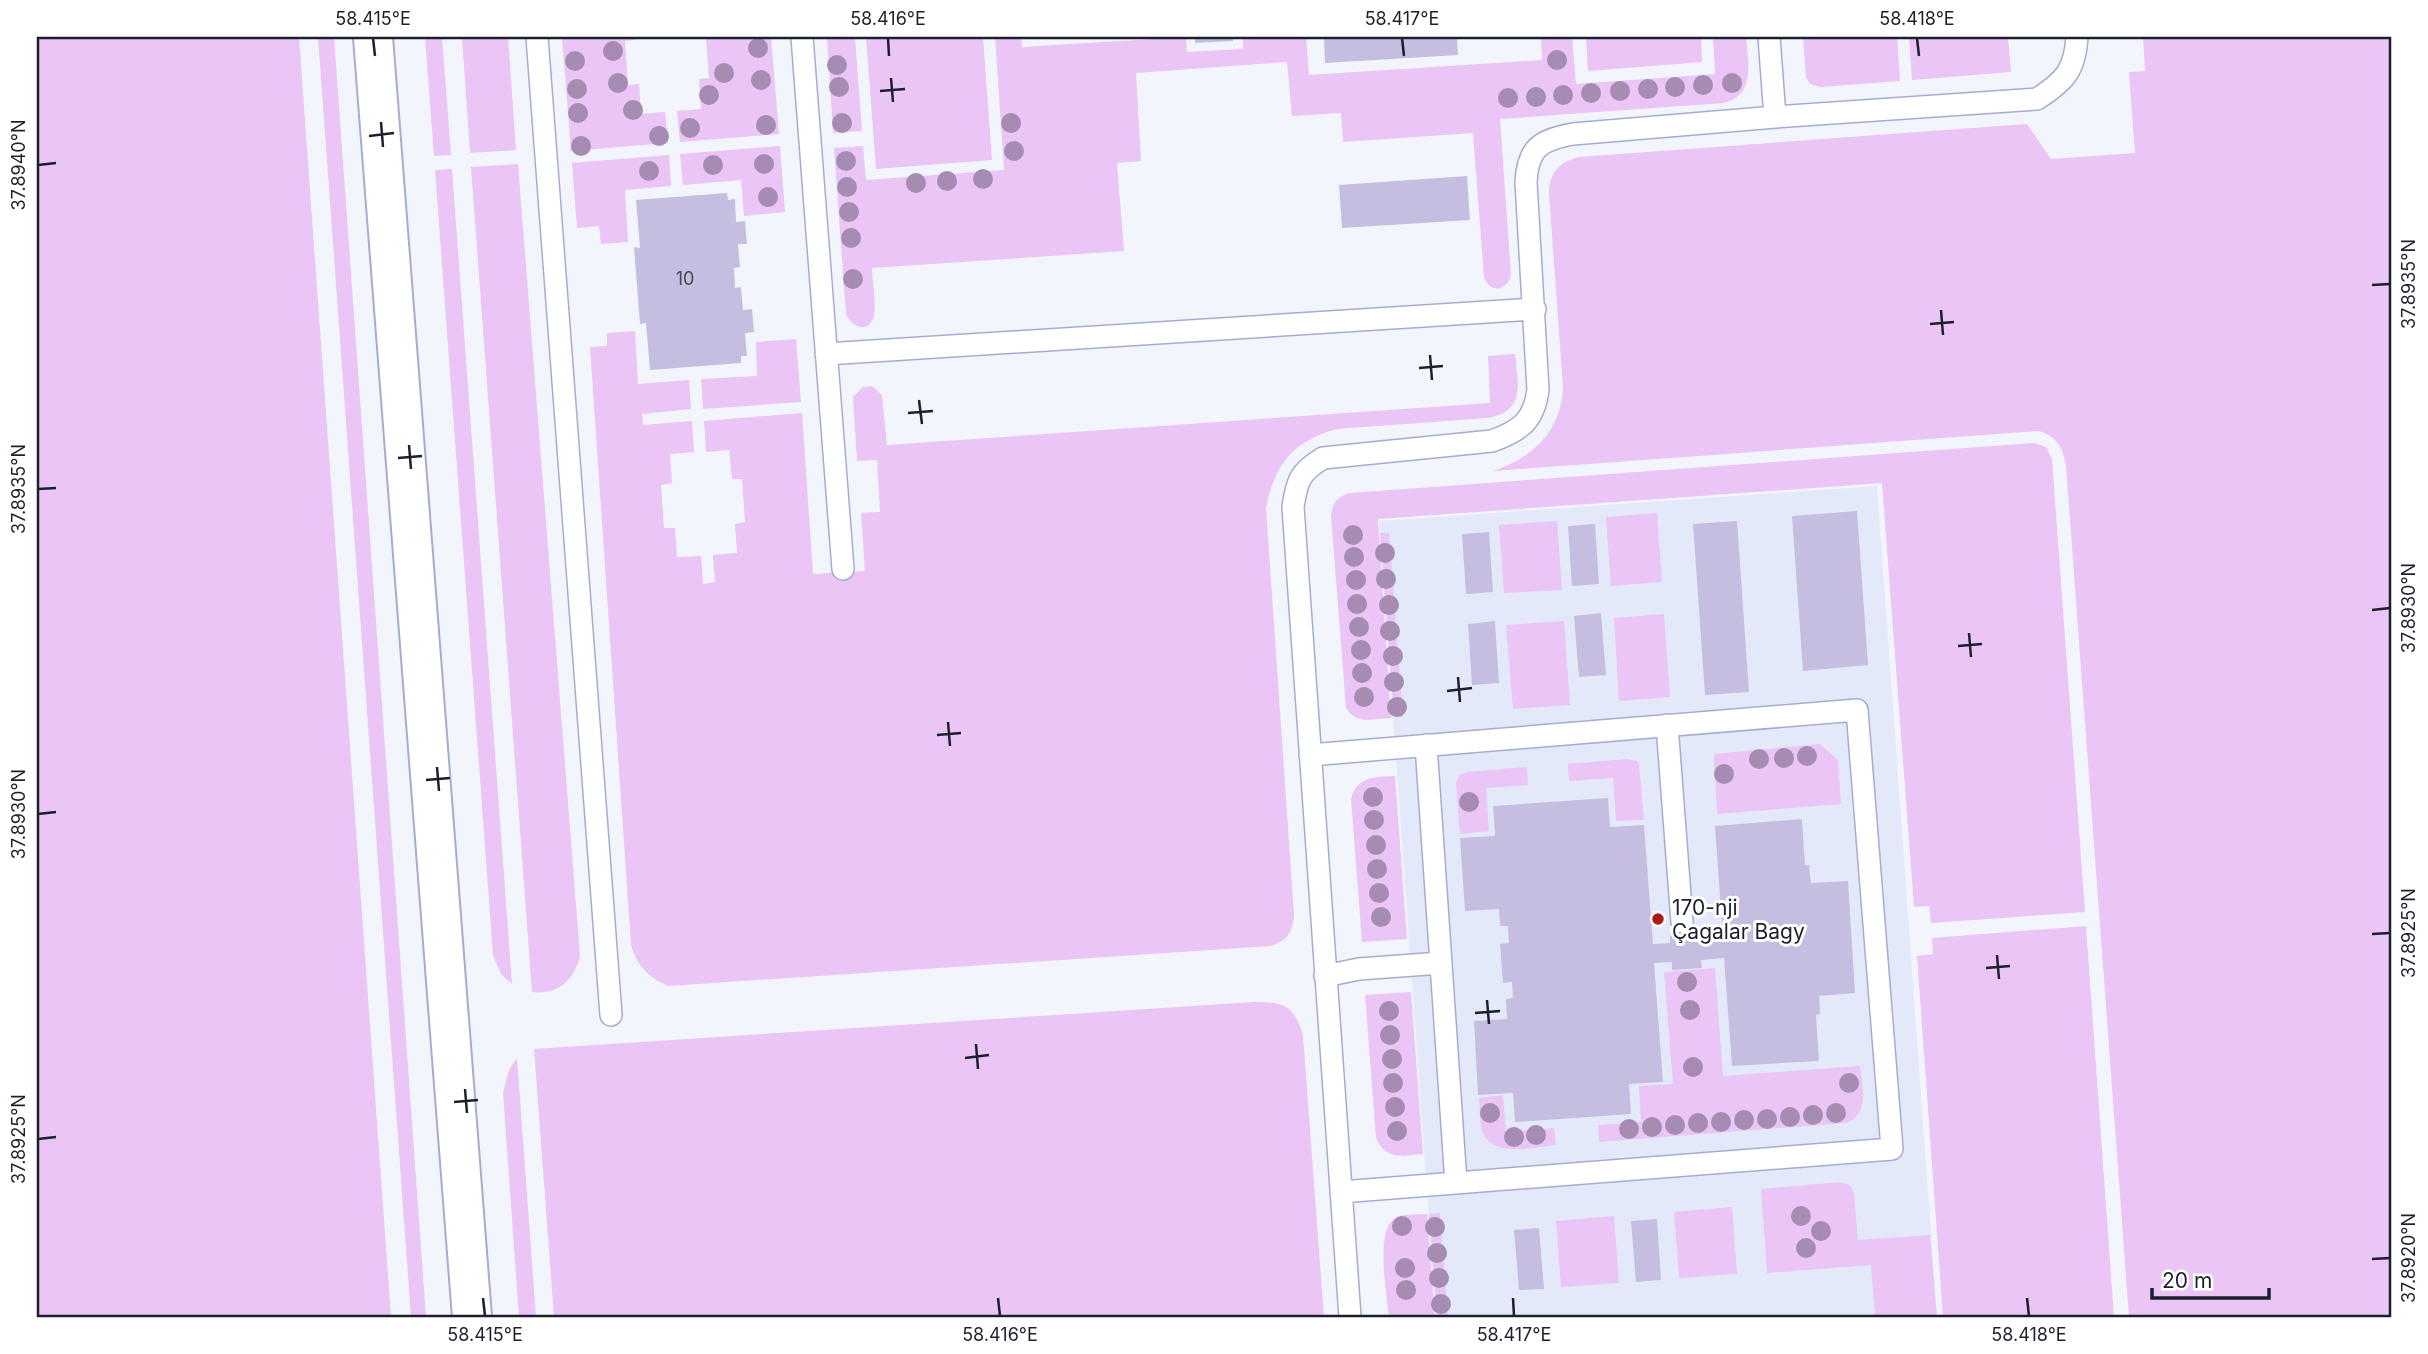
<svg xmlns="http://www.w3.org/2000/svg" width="2428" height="1354" font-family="Inter,sans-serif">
  <rect width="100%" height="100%" fill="#f3f5fd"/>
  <path fill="#e4e9fa" d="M1877 486 1937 1317H1436L1379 521Z"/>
  <path fill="#eac5f5" d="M37 37H299L391 1317H37Z
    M318 37H334L426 1317H411Z
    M425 37H442L451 155 434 156Z
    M462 37H508L516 150 470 153Z
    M562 37H635V40L625 41 628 85 639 84 641 114 665 112 668 143 571 151Z
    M706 37H771L779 134 680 142 677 111 701 109 699 79 709 78Z
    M827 37H855L862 131 833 133Z
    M866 37H983L992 160 876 169Z
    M995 37H1021L1022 47 1186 37 1187 52 1243 49V37H1306L1309 75 1542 60 1541 37H1572L1576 84 1715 74 1713 37H1746C1748 62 1756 95 1724 103L1500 119 1511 275C1506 292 1490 293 1484 277L1473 133 1343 142 1341 113 1292 116 1287 62 1136 73 1141 161 1117 163 1124 251 872 268C872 280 878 311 872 321 864 334 850 324 846 314L834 148 863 146 866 180 1004 170Z
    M1586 37H1701L1702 62 1588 71Z
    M1803 37H1897L1900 81 1820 87 1810 84 1806 77Z
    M1909 37H2008L2011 72 1912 80Z
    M2143 37H2391V1317H2129L2066 466C2063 448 2058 437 2039 431L1493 471C1534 457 1561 431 1563 387L1549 194C1549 173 1559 162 1579 157L2027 124 2051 159 2135 153 2129 72 2145 71Z
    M780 146 785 212 744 216 741 180 683 185 680 154Z
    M669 155 671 186 625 190 628 242 601 244 599 226 577 228 572 163Z
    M518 164 580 956C574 981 557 995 532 992L471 167Z
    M452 169 512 984 501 974 493 955 435 170Z
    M635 331 638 384 689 380 691 409 642 414 643 425 692 421 694 452 670 454 672 483 661 485 664 528H675L677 557 701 556 703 584 715 582 713 555 737 553 735 524 745 522 742 479H732L729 450 706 452 704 421 802 413 813 574 865 571 861 513 880 512 877 460 857 461 853 397 863 387 872 386 882 395 887 445 1490 403 1488 356 1515 354C1518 384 1526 412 1487 418L1337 429C1293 441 1275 464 1266 508L1294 915C1293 932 1286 942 1270 946L668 986C648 977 637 966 631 945L590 347 607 346V333Z
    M796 339 801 402 703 409 701 379 757 376 756 342Z
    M2034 443 2046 447 2052 459 2085 912 1931 923 1929 906 1914 907 1882 483 1378 519 1391 718C1374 719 1356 725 1346 708L1331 516C1332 503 1337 497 1350 493Z
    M1657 513 1662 582 1611 586 1606 517Z
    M1557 521 1562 590 1504 593 1499 525Z
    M1380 533H1389L1403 717H1394Z
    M1664 614 1670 697 1619 701 1614 618Z
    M1564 621 1570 705 1513 709 1506 625Z
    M1820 744 1838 760 1841 804 1717 814 1714 754Z
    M1628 759 1637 761 1639 765 1644 820 1616 821 1613 778 1569 781 1568 764Z
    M1527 767 1528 785 1486 788 1489 831 1460 834 1456 783 1459 775 1467 772Z
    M1395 776 1407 939 1362 942 1351 799C1357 776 1375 777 1395 776Z
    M2086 926 2114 1317H1943L1917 956 1933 954 1932 938Z
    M1715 968 1723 1076 1860 1066C1862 1086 1870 1115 1846 1123L1599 1142 1598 1125 1641 1122 1639 1086 1673 1084 1664 972Z
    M1411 992 1423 1154C1403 1156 1385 1160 1376 1138L1365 995Z
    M1254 1002C1283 1002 1295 1005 1303 1036L1324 1317H554L534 1049Z
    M517 1058 536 1317H519L503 1093 509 1070Z
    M1503 1095 1506 1132 1554 1128 1556 1145C1534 1147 1490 1159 1482 1130 1479 1120 1480 1108 1479 1098Z
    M1842 1182 1851 1186 1854 1194 1858 1240 1930 1235 1937 1317H1875L1871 1265 1767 1273 1761 1189Z
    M1732 1207 1737 1274 1679 1278 1674 1212Z
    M1440 1213 1448 1317H1437L1429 1214Z
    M1427 1214 1435 1317H1389C1387 1296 1375 1232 1394 1219 1402 1213 1417 1215 1427 1214Z
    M1614 1216 1619 1283 1561 1287 1556 1221Z"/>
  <path fill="#c5bee1" d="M1195 37H1233V41L1195 43Z
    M1324 37H1457L1458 55 1325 63Z
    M1467 176 1470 220 1342 228 1339 185Z
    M727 193 728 200 735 199 736 222 745 221 747 244H738L740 267 734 268 735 288 741 287 743 310 752 309 754 332 745 333 747 356H741V363L650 370 646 323 640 324 634 247 640 248 636 200Z
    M1857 511 1868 665 1803 671 1792 516Z
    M1737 521 1749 692 1705 695 1693 524Z
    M1595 524 1599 584 1572 586 1568 526Z
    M1489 532 1493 592 1466 594 1462 534Z
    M1601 613 1606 675 1579 677 1574 616Z
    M1495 621 1499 683 1472 685 1468 624Z
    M1608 798 1610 827 1644 825 1653 944 1670 943V935L1699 933 1700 941 1723 939 1715 826 1802 819 1805 865H1809L1811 883 1848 881 1855 993 1819 996 1820 1014 1816 1015 1819 1061 1732 1066 1724 958 1701 960 1702 968 1672 970V962L1654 963 1663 1082 1629 1084 1631 1114 1515 1122 1513 1093 1478 1095 1474 1021 1507 1019 1506 999 1513 998 1512 982 1503 983 1500 944 1509 943 1508 926H1500L1499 909 1465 911 1460 838 1495 836 1493 806Z
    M1657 1219 1661 1280 1636 1282 1631 1221Z
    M1539 1228 1544 1289 1519 1290 1514 1230Z"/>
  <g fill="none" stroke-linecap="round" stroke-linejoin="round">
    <defs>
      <path id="lane" d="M537 37 611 1015
        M802 37 843 569
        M1769 37 1775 117
        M826 354 1535 309
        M1667 725 1682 922
        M1426 745 1456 1183
        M1310 755 1857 710 1892 1149 1341 1192
        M1325 976 1359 969 1441 963
        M1350 1317 1293 507C1297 480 1300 472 1323 458L1492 441C1520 431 1534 421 1538 390L1526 182C1528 148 1540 140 1573 134L1775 117 2037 99C2065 81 2075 70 2077 37"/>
      <path id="street" d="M373 37 472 1317"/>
    </defs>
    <use href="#lane" stroke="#a4adcf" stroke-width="24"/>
    <use href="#street" stroke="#a4adcf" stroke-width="42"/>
    <use href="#lane" stroke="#fff" stroke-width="21"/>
    <use href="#street" stroke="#fff" stroke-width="38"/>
  </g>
  <g fill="#a68bb2">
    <circle cx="758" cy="48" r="10"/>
    <circle cx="613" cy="51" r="10"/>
    <circle cx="1557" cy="60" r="10"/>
    <circle cx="575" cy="61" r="10"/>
    <circle cx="837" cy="65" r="10"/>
    <circle cx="724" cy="73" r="10"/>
    <circle cx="761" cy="80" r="10"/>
    <circle cx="618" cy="83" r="10"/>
    <circle cx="1732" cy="83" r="10"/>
    <circle cx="1703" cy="85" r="10"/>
    <circle cx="839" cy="87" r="10"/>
    <circle cx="1675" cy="87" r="10"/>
    <circle cx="577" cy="89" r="10"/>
    <circle cx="1648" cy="89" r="10"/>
    <circle cx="1620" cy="91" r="10"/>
    <circle cx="1591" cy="93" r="10"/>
    <circle cx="709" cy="95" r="10"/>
    <circle cx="1563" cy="95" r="10"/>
    <circle cx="1536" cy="97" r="10"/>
    <circle cx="1508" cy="98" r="10"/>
    <circle cx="633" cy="110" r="10"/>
    <circle cx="578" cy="113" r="10"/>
    <circle cx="842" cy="123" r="10"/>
    <circle cx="1011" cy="123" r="10"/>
    <circle cx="766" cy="125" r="10"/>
    <circle cx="690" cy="128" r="10"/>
    <circle cx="659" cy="136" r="10"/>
    <circle cx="581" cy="146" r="10"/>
    <circle cx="1014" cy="151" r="10"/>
    <circle cx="846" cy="161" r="10"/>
    <circle cx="764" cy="164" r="10"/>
    <circle cx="713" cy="165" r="10"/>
    <circle cx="649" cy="171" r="10"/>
    <circle cx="983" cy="179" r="10"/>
    <circle cx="947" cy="181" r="10"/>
    <circle cx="916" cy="183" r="10"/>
    <circle cx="847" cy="187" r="10"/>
    <circle cx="768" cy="197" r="10"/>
    <circle cx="849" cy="212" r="10"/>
    <circle cx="851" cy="238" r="10"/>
    <circle cx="853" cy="279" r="10"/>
    <circle cx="1353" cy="535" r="10"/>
    <circle cx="1385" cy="553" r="10"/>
    <circle cx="1354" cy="557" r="10"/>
    <circle cx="1386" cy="579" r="10"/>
    <circle cx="1356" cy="580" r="10"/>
    <circle cx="1357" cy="604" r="10"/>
    <circle cx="1389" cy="605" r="10"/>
    <circle cx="1359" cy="627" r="10"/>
    <circle cx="1390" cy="631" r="10"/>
    <circle cx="1361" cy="650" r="10"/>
    <circle cx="1393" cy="656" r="10"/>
    <circle cx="1362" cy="673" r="10"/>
    <circle cx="1394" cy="682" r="10"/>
    <circle cx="1364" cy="697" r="10"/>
    <circle cx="1397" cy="707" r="10"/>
    <circle cx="1807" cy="756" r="10"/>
    <circle cx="1784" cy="758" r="10"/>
    <circle cx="1759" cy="759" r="10"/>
    <circle cx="1724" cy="774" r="10"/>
    <circle cx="1373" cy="797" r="10"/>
    <circle cx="1469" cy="802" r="10"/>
    <circle cx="1374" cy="820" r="10"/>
    <circle cx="1376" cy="845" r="10"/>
    <circle cx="1377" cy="869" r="10"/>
    <circle cx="1379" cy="893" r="10"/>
    <circle cx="1381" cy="917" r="10"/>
    <circle cx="1687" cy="982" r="10"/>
    <circle cx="1690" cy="1010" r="10"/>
    <circle cx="1389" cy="1011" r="10"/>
    <circle cx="1390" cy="1035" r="10"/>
    <circle cx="1392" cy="1059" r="10"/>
    <circle cx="1693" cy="1067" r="10"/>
    <circle cx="1393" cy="1083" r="10"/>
    <circle cx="1849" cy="1083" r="10"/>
    <circle cx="1395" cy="1107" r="10"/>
    <circle cx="1490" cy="1113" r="10"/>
    <circle cx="1836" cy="1113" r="10"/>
    <circle cx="1813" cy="1115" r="10"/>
    <circle cx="1790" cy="1117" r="10"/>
    <circle cx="1767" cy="1119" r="10"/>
    <circle cx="1744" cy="1120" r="10"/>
    <circle cx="1721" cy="1122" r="10"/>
    <circle cx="1698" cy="1123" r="10"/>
    <circle cx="1675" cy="1125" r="10"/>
    <circle cx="1652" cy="1127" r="10"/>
    <circle cx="1629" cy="1129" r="10"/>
    <circle cx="1397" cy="1131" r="10"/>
    <circle cx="1536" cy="1135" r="10"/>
    <circle cx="1514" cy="1137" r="10"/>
    <circle cx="1801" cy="1216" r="10"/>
    <circle cx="1402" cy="1226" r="10"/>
    <circle cx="1435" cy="1227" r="10"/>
    <circle cx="1821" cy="1231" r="10"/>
    <circle cx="1806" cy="1248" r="10"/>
    <circle cx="1437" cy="1253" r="10"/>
    <circle cx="1405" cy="1268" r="10"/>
    <circle cx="1439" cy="1278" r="10"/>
    <circle cx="1406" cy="1290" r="10"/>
    <circle cx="1441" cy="1304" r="10"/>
  </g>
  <path fill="none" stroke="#1c202c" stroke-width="2.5" d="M373 38 375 56M888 38 889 56M1402 38 1404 56M1917 38 1919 56M891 78 893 102M880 91 905 89M381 122 383 147M369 136 394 133M38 165 56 163M2372 285 2390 284M1941 310 1943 335M1930 324 1954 322M1430 355 1432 380M1419 368 1443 366M919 400 922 424M908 413 933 411M409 445 411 469M398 458 422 456M38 489 56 488M2372 610 2390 608M1969 633 1971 657M1958 646 1982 644M1458 677 1460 702M1447 691 1472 688M948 722 950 746M937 735 961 733M437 767 439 791M426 780 450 778M38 814 56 812M2372 934 2390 933M1997 955 1999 979M1986 968 2010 966M1487 1000 1489 1024M1475 1013 1500 1011M976 1044 978 1069M965 1058 989 1055M465 1089 467 1113M454 1102 478 1100M38 1139 56 1137M2372 1259 2390 1258M483 1298 485 1316M998 1298 1000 1316M1513 1298 1514 1316M2027 1298 2029 1316"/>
  <circle fill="#ac1b1a" stroke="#fff" stroke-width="2.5" cx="1658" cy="919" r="7"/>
  <g text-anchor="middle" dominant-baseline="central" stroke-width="6" stroke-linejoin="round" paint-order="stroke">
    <g font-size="18" fill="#464859">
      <text x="685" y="278">10</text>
    </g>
    <g font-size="21" fill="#1c202c" stroke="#fff" text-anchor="start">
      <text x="1672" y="907">170-nji<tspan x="1672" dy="24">Çagalar Bagy</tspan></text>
    </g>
  </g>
  <rect width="2428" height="1354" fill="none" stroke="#ffffff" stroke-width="77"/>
  <path d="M2152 1288v10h117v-10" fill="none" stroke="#1c202c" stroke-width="3.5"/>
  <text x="2162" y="1288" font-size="21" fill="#1c202c" stroke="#ffffff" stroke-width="5" paint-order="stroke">20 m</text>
  <rect x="38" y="38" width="2352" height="1278" fill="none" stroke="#1c202c" stroke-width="2.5"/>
  <g font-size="18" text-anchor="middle" fill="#1c202c">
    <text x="373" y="25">58.415°E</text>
    <text x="888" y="25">58.416°E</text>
    <text x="1402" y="25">58.417°E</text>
    <text x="1917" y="25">58.418°E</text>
    <text transform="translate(19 165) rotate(-90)" y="6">37.8940°N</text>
    <text transform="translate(2409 284) rotate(-90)" y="6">37.8935°N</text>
    <text transform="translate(19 489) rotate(-90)" y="6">37.8935°N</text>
    <text transform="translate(2409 608) rotate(-90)" y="6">37.8930°N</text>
    <text transform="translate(19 814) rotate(-90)" y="6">37.8930°N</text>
    <text transform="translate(2409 933) rotate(-90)" y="6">37.8925°N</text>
    <text transform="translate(19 1139) rotate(-90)" y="6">37.8925°N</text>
    <text transform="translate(2409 1258) rotate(-90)" y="6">37.8920°N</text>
    <text x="485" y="1341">58.415°E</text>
    <text x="1000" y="1341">58.416°E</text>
    <text x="1514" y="1341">58.417°E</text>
    <text x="2029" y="1341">58.418°E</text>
  </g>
</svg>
